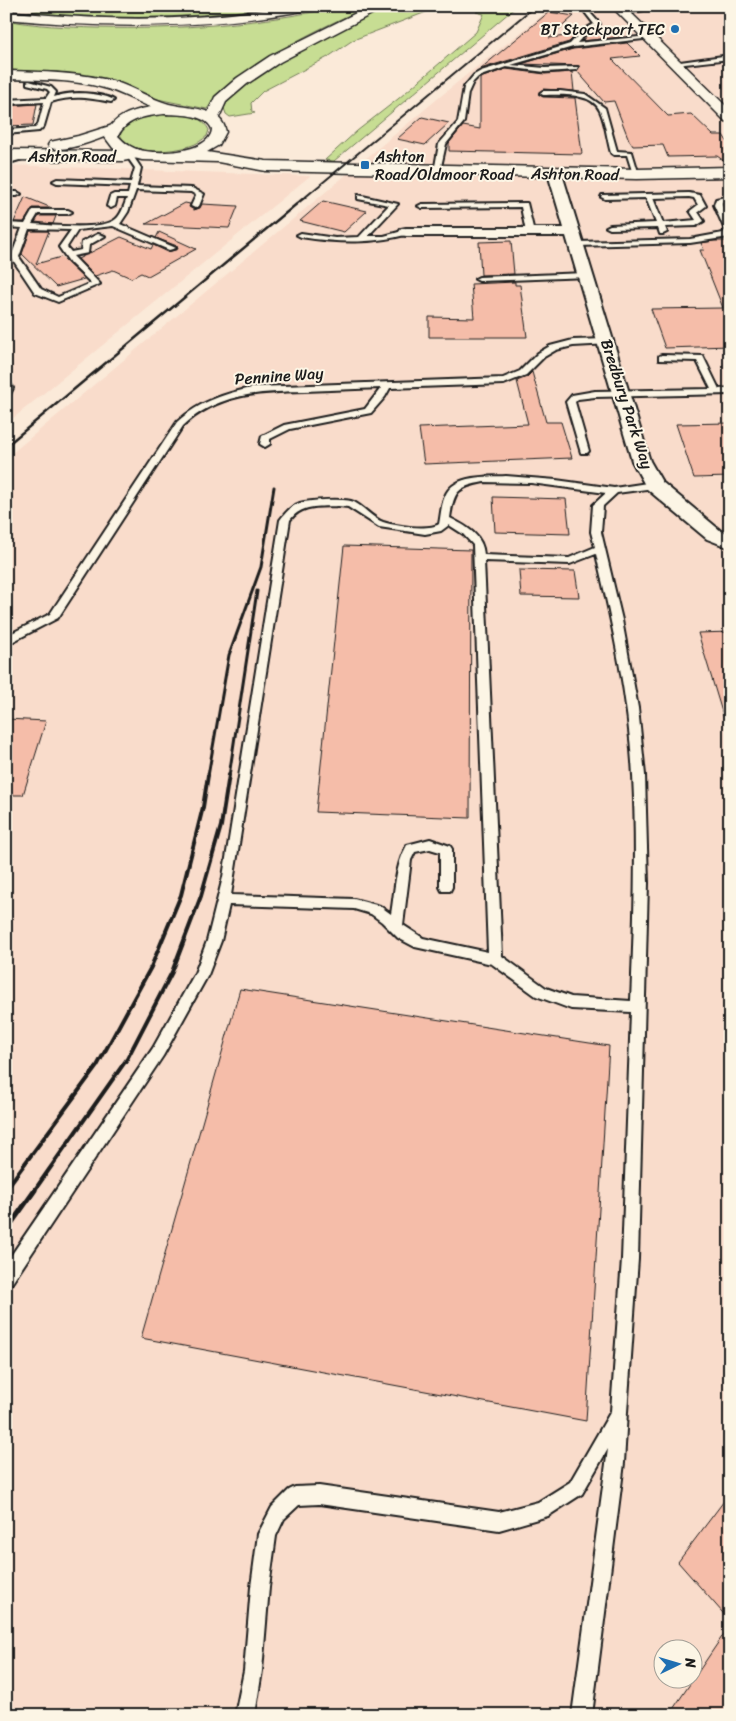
<svg xmlns="http://www.w3.org/2000/svg" width="736" height="1721" font-family="Sriracha,sans-serif">
  <rect width="100%" height="100%" fill="#fbead9"/>
  <filter id="ink" filterUnits="userSpaceOnUse"><feTurbulence type="fractalNoise" baseFrequency=".02" numOctaves="2"/><feDisplacementMap in="SourceGraphic" scale="10" xChannelSelector="R" yChannelSelector="G"/><feConvolveMatrix kernelMatrix="1 2 1 2 8 2 1 2 1" color-interpolation-filters="sRGB"/></filter>
  <g filter="url(#ink)">
    <path fill="#f9dccb" fill-rule="evenodd" d="M554 6H730V1715H6V458L465 76ZM664 1648H694V1678H664Z
      M6 165 310 176 6 424Z"/>
    <path fill="#c7dd93" stroke="#727c58" d="M65 6H282C197 18 113 22 28 12Z
      M342 6H370C327 24 231 70 207 109L157 99 113 80 50 72 6 70V20C36 26 67 27 97 28 179 30 262 24 342 6Z
      M388 6H442L353 40 328 57 263 91 251 103 252 112 255 113 230 117 226 114 224 108C230 95 243 88 254 79 296 49 341 27 388 6Z
      M486 6H517L334 161 325 160 357 131 398 99 476 32 484 14 476 12Z
      M159 114C176 114 200 112 209 130L207 136C202 140 197 144 190 146 173 152 121 157 120 131 129 119 144 116 159 114Z"/>
    <path fill="#f5bda9" stroke="#1c1c1c" d="M549 12 574 16 549 38 576 35 569 42 480 69Z
      M616 31 621 37 582 41 588 34Z
      M627 43 640 56 612 59 668 116 691 114 713 135H723L730 146V165L717 156 668 157 663 145 633 146 629 140 614 101 604 102 577 71 579 66 521 64 573 49Z
      M506 69 545 74 572 72 574 91 543 89 538 94 543 97 575 98 582 154 449 151V143L463 126 480 129V78Z
      M37 104 33 125 6 126V106Z
      M422 117 449 123 425 145 397 139Z
      M25 197 52 208H33L24 222H14Z
      M323 201 367 211 344 232 300 221Z
      M185 203 190 204 189 207 194 210 200 208 202 204 238 206 229 228 146 224Z
      M39 216H56L53 224 35 222Z
      M30 231H49L36 264 61 257 84 279 56 287 22 254Z
      M159 232 196 249 148 276 141 273 131 278 113 270 95 276 78 259 121 237 151 249 153 245 168 252 178 249 177 246 156 238Z
      M511 241 514 274 481 275 479 242Z
      M714 241H730V346L665 348 651 309 723 308 700 250H704L701 243Z
      M515 282V285H520L527 337H429V317L474 318 471 284Z
      M532 372 546 422H561L572 458 424 464 419 428 528 424 517 381 527 377Z
      M730 423V477L694 478 676 424Z
      M493 497 566 499 570 534 495 532Z
      M344 546 471 550 470 818 316 812Z
      M519 570 575 571 579 597 521 596Z
      M730 632V722H725L698 633Z
      M6 719 46 721 23 795H6Z
      M240 989 609 1046 586 1421 141 1338Z
      M730 1493V1621L678 1562Z
      M730 1625V1715H669Z"/>
    <g fill="none" stroke-linecap="round" stroke-linejoin="round">
      <defs>
        <path id="service" d="M580 6H584L600 24 586 33 577 43 649 36 652 38 573 47 511 65 545 68 578 67 576 70 545 72 506 67 478 77 473 82 468 93 464 122 446 144 440 171 434 172 439 144 458 122 464 87 474 75 481 71 570 44 582 31 594 24Z
          M649 6H665L623 14 620 12Z
          M730 55V59L676 65 673 63Z
          M29 81 51 87 56 92 54 97C70 91 100 92 114 100L111 102C88 98 74 95 51 102L44 126 39 131 6 134V130L35 128 38 125 44 102 6 104V100L46 98 50 92 47 89 27 84V82Z
          M560 91 585 94 605 108 617 151 632 152 639 175 633 174 627 155H614L611 153C607 140 606 124 600 111 592 92 560 95 543 95L540 93 543 91Z
          M120 148H124L133 156 141 168 137 186 192 188 204 194 199 206 195 208 191 206 196 195 191 192 136 190 128 212 120 224 176 248 169 250 113 226 78 230 67 247 71 252 81 250 82 242 98 234 105 236 89 245 88 253 73 256 100 284 58 302 35 293 11 257 22 228 6 227V223L25 224 33 210H68L72 212 68 214H38L32 224C51 225 102 231 116 219 122 214 124 205 127 198H117L115 206 111 208 107 206 110 196 114 194H128L130 186 57 183 53 181 57 179 131 182 135 168 128 158 120 150ZM29 229 71 230 59 247 70 263 91 283 58 297 41 289 19 257Z
          M27 154 30 156 29 157 6 164V160Z
          M6 192H17L21 194 17 196H6Z
          M689 193 700 195 706 206 698 212 704 221 696 226 665 227 667 232 663 234H660L658 228 610 229 606 227 610 225 656 223 646 198 605 199 601 197 602 195ZM689 197 694 198 698 205 690 211 696 220 663 223 653 198Z
          M358 195 398 204 368 236H384L406 230 410 232 409 234C372 244 338 243 301 237L297 235 301 233 335 238 359 237 389 205 358 199Z
          M730 196V200L722 202V205L730 223 729 237 690 243 577 246 573 244 577 242 690 239 723 233 725 230 714 205 716 199Z
          M527 203 534 232 530 234 526 232 521 207 422 208 418 206 422 204Z
          M586 273 590 275 589 277 479 281 475 279 479 277Z
          M607 339 611 342 610 344 573 346 556 350 544 357 526 375 504 384 390 388 385 397 371 413 290 429 270 439V444L265 447 260 444 262 436 284 425 365 409 381 388C356 389 330 390 305 391 260 392 218 393 183 426L58 618 6 645V636L50 614 177 422C200 401 226 393 256 387L503 378 520 371 538 353 550 346 573 340Z
          M662 355 703 356 719 389 730 388V394L595 397 578 399 575 402 589 451 587 453H581L566 402 572 395 595 391 711 389 697 361 659 360V356Z
          M6 380 9 381 13 388 9 396 6 397Z
          M506 476 556 480 614 488 654 482 659 485 654 488 617 493 603 506 601 532 622 620 638 708 645 775 648 883 638 1259 627 1412 624 1463 592 1715H572L608 1449 582 1494 548 1516 499 1530 319 1504 299 1505 284 1519 276 1536 269 1587 262 1671 255 1715H235L244 1671 251 1587 258 1534 272 1507 289 1490 295 1487 319 1486 499 1512 538 1502 570 1482 611 1411 622 1259 631 1012 571 1009 536 996 492 964 415 947 398 938 382 922 371 914 354 909 229 905 221 941 208 975 163 1056 12 1283 6 1285V1263L153 1048 195 973 207 941 223 877 280 520C286 512 291 506 300 503 309 500 345 498 354 502 364 507 372 518 383 522 395 526 429 531 439 524 441 515 441 505 445 496 454 474 487 477 506 476ZM484 482 531 483 606 493 593 505 591 532 595 547 569 558 484 555C483 535 466 526 450 518 454 491 457 487 484 482ZM338 506 348 507 379 527 425 534 441 531 449 525 463 534 473 545 488 952 423 938 403 925 411 860 415 852 430 849 440 852V887L442 891H450L452 887V849L450 846 430 839 407 845C395 866 395 890 391 914L380 906 354 899 231 895 290 520C302 504 319 507 338 506ZM596 554C613 627 629 701 633 776 637 851 634 926 631 1001L571 997 546 988 502 956 484 561 570 564Z"/>
        <path id="minor" d="M555 170 562 174 650 461 662 482 721 531 730 534V548L707 539 647 489 632 461 566 236H406L401 235 399 232 401 229 406 228H564L548 174Z"/>
        <path id="tertiary" d="M611 6H624L730 110V122L725 121Z"/>
        <path id="primary" d="M113 125 118 126 120 129 118 132C100 138 68 153 50 148L48 145 50 142 78 136Z
          M137 149 142 151 145 154 142 157 123 161 6 160V150L123 151Z"/>
        <path id="trunk" d="M6 71C43 72 80 72 116 82 134 88 151 99 169 104 188 109 222 106 226 132L219 145 207 152 266 161 637 169 730 167V177L637 179 266 171 218 162 142 160 123 155 113 148 104 136C114 116 130 111 151 107 135 101 120 92 104 88 72 79 39 80 6 79ZM164 114C178 115 205 113 212 129 211 154 151 156 134 148 127 145 123 141 118 136 127 118 147 116 164 114Z"/>
        <path id="motorway" d="M286 6H314L308 10C207 29 108 29 6 19V11C100 21 194 23 286 6Z
          M370 6H387L280 62 247 84 226 102 217 122H207L205 119 215 97 237 78 270 56Z"/>
      </defs>
      <use href="#service" stroke="#1c1c1c" stroke-width="4"/>
      <use href="#minor" stroke="#1c1c1c" stroke-width="4"/>
      <use href="#tertiary" stroke="#1c1c1c" stroke-width="3"/>
      <use href="#primary" stroke="#1c1c1c" stroke-width="3"/>
      <use href="#trunk" stroke="#1c1c1c" stroke-width="3"/>
      <use href="#motorway" stroke="#1c1c1c" stroke-width="3"/>
      <use href="#service" fill="#fcf5e5" fill-rule="evenodd"/>
      <use href="#minor" fill="#fcf5e5" fill-rule="evenodd"/>
      <use href="#tertiary" fill="#fcf5e5" fill-rule="evenodd"/>
      <use href="#primary" fill="#fcf5e5" fill-rule="evenodd"/>
      <use href="#trunk" fill="#fcf5e5" fill-rule="evenodd"/>
      <use href="#motorway" fill="#fcf5e5" fill-rule="evenodd"/>
      <path stroke="#1c1c1c" stroke-width="2" d="M303 199 535 6"/>
      <path stroke="#1c1c1c" stroke-width="2.5" d="M6 446 305 197"/>
      <path stroke="#1c1c1c" stroke-width="3" d="M208 776 229 655 261 567 274 487
        M229 776 257 591"/>
      <path stroke="#1c1c1c" stroke-width="4" d="M6 1189 97 1066 151 967 181 895 203 807 208 775
        M34 1191 127 1059 172 972 201 896 221 826 229 775"/>
      <path stroke="#1c1c1c" stroke-width="5" d="M6 1231 35 1190"/>
    </g>
  </g>
  <g fill="#1f6fb2" stroke="#fcf5e5" stroke-width="2">
    <circle cx="675" cy="29" r="5"/>
    <rect x="360" y="160" width="10" height="10" rx="2.5"/>
  </g>
  <g text-anchor="middle" dominant-baseline="central" stroke-width="4" stroke-linejoin="round" paint-order="stroke">
    <g font-size="16" fill="#1c1c1c" stroke="#fcf5e5" text-anchor="end">
      <text x="665" y="29">BT Stockport TEC</text>
      <text x="375" y="156" text-anchor="start">Ashton<tspan x="375" dy="18">Road/Oldmoor Road</tspan></text>
    </g>
    <g font-size="16" fill="#1c1c1c" stroke="#fcf5e5">
      <text x="72" y="156">Ashton Road</text>
      <text transform="translate(575 174) rotate(1)">Ashton Road</text>
      <text transform="translate(279 376) rotate(-4)">Pennine Way</text>
      <text transform="translate(627 404) rotate(72)">Bredbury Park Way</text>
    </g>
  </g>
  <rect width="736" height="1721" fill="none" stroke="#fcf5e5" stroke-width="25"/>
  <rect x="12" y="12" width="711" height="1696" fill="none" stroke="#1c1c1c" stroke-width="2" filter="url(#ink)"/>
  <g transform="translate(678 1664) rotate(85)"><circle r="24" fill="#fcf5e5" stroke="#a29e95"/>
  <path d="M0-4L9 19L0 12L-9 19Z" fill="#1f6fb2"/>
  <text y="-8" font-size="14" font-weight="bold" text-anchor="middle" fill="#1c1c1c">N</text>
  </g>
</svg>
